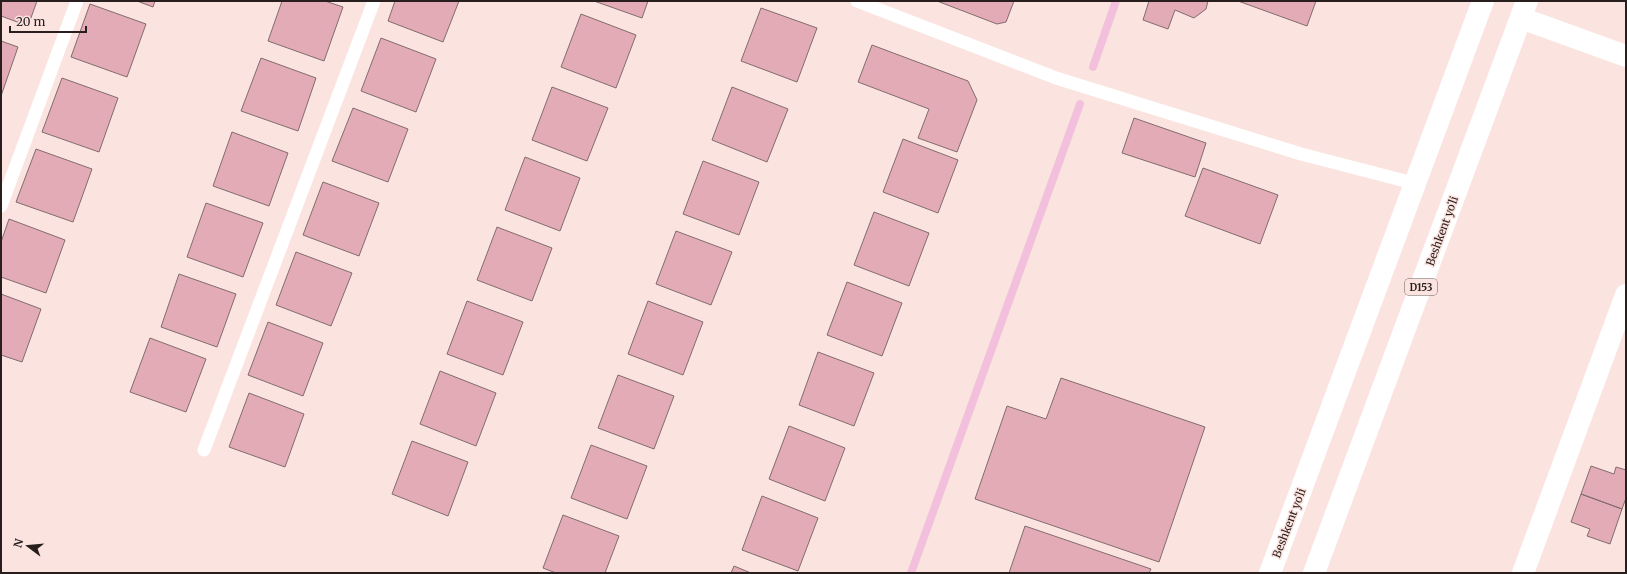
<svg xmlns="http://www.w3.org/2000/svg" width="1627" height="574" font-family="Merriweather,serif">
  <rect width="100%" height="100%" fill="#fbe3df"/>
  <g fill="none" stroke-linecap="round" stroke-linejoin="round">
    <path stroke="#f2c0dc" stroke-width="8" d="M1093 67 1116 1
      M911 573 1080 104"/>
  </g>
  <path fill="#e3abb6" stroke="#816c70" d="M1 1H37L28 26 1 16Z
    M137 1H155L153 7Z
    M282 1H325L343 7 324 61 268 41Z
    M395 1H459L443 42 388 21Z
    M594 1H648L642 18Z
    M937 1H1014L1006 22 997 24Z
    M1149 1H1208L1206 9 1194 18 1175 10 1168 29 1143 20Z
    M1238 1H1316L1307 26Z
    M90 4 146 24 127 77 71 57Z
    M761 8 817 28 797 82 741 61Z
    M581 14 636 35 616 88 561 67Z
    M381 38 436 59 416 112 361 91Z
    M1 41 18 47 1 96Z
    M872 45 968 81 977 100 957 152 918 138 929 109 858 82Z
    M261 58 316 78 298 131 241 111Z
    M62 78 118 98 99 152 42 132Z
    M552 87 608 108 587 161 532 140Z
    M732 87 788 109 767 162 712 140Z
    M353 108 408 129 388 182 332 161Z
    M1134 118 1206 143 1195 177 1122 153Z
    M232 132 288 153 269 206 213 186Z
    M903 139 958 160 938 213 883 192Z
    M36 149 92 169 73 222 16 202Z
    M525 157 580 178 560 231 505 210Z
    M703 161 759 182 739 235 683 214Z
    M1203 168 1278 195 1260 244 1185 216Z
    M323 182 379 203 359 256 303 235Z
    M206 203 263 223 243 277 187 257Z
    M874 212 929 233 909 286 854 265Z
    M9 219 65 240 46 293 1 277V242Z
    M497 227 552 248 532 301 477 280Z
    M676 231 732 252 711 305 656 284Z
    M296 252 352 273 331 326 276 305Z
    M179 274 236 294 217 347 161 327Z
    M847 282 902 303 882 356 827 335Z
    M1 294 41 309 22 362 1 355Z
    M467 301 523 322 503 375 447 354Z
    M648 301 703 322 683 375 628 354Z
    M268 322 323 343 303 396 248 375Z
    M150 338 206 359 186 412 130 392Z
    M818 352 874 373 854 426 799 405Z
    M440 371 496 393 476 446 420 424Z
    M618 375 674 396 654 449 598 428Z
    M1061 378 1205 427 1159 562 975 499 1007 406 1046 419Z
    M249 393 304 414 285 467 229 447Z
    M789 426 845 448 825 501 769 479Z
    M412 441 468 462 448 516 392 494Z
    M591 445 647 466 627 519 571 498Z
    M1591 466 1614 474 1616 467 1626 470V498L1622 509 1581 494Z
    M1581 494 1622 509 1610 544 1587 536 1590 529 1571 522Z
    M762 496 818 518 798 571 742 550Z
    M563 515 619 536 605 573H556L543 568Z
    M1025 526 1151 569 1149 573H1009Z
    M734 566 751 573H731Z"/>
  <g fill="none" stroke-linecap="round" stroke-linejoin="round">
    <path stroke="#fff" stroke-width="13" d="M857 1 1056 78 1301 154 1417 184
      M1 206 77 1
      M204 450 374 1"/>
    <path stroke="#fff" stroke-width="22" d="M1521 18 1626 56
      M1523 573 1626 295"/>
    <path stroke="#fff" stroke-width="22" d="M1270 573 1483 1
      M1314 573 1527 1"/>
  </g>
  <g text-anchor="middle" dominant-baseline="central" stroke-width="3" stroke-linejoin="round" paint-order="stroke">
    <rect fill="#fbe3df" stroke="#675957" stroke-width="1" x="1405" y="279" width="32" height="16" rx="3"/>
    <g font-size="10" font-weight="bold" fill="#271e1d">
      <text x="1421" y="287">D153</text>
    </g>
    <g font-size="11" fill="#271e1d" stroke="#fbe3df">
      <text transform="translate(1442 231) rotate(-70)">Beshkent yoʻli</text>
      <text transform="translate(1289 523) rotate(-69)">Beshkent yoʻli</text>
    </g>
  </g>
  <rect width="1627" height="574" fill="none" stroke="#271e1d" stroke-width="4"/>
  <g transform="translate(28 546) rotate(286)" stroke="#fbe3df" stroke-width="3" paint-order="stroke">
  <path d="M0-3L7 15L0 10L-7 15Z" fill="#271e1d"/>
  <text y="-6" font-size="11" font-weight="bold" text-anchor="middle" fill="#271e1d">N</text>
  </g>
  <path d="M10 26v6h76v-6" fill="none" stroke="#271e1d" stroke-width="2"/>
  <text x="16" y="26" font-size="12" fill="#271e1d" stroke="#fbe3df" stroke-width="3" paint-order="stroke">20 m</text>
</svg>
